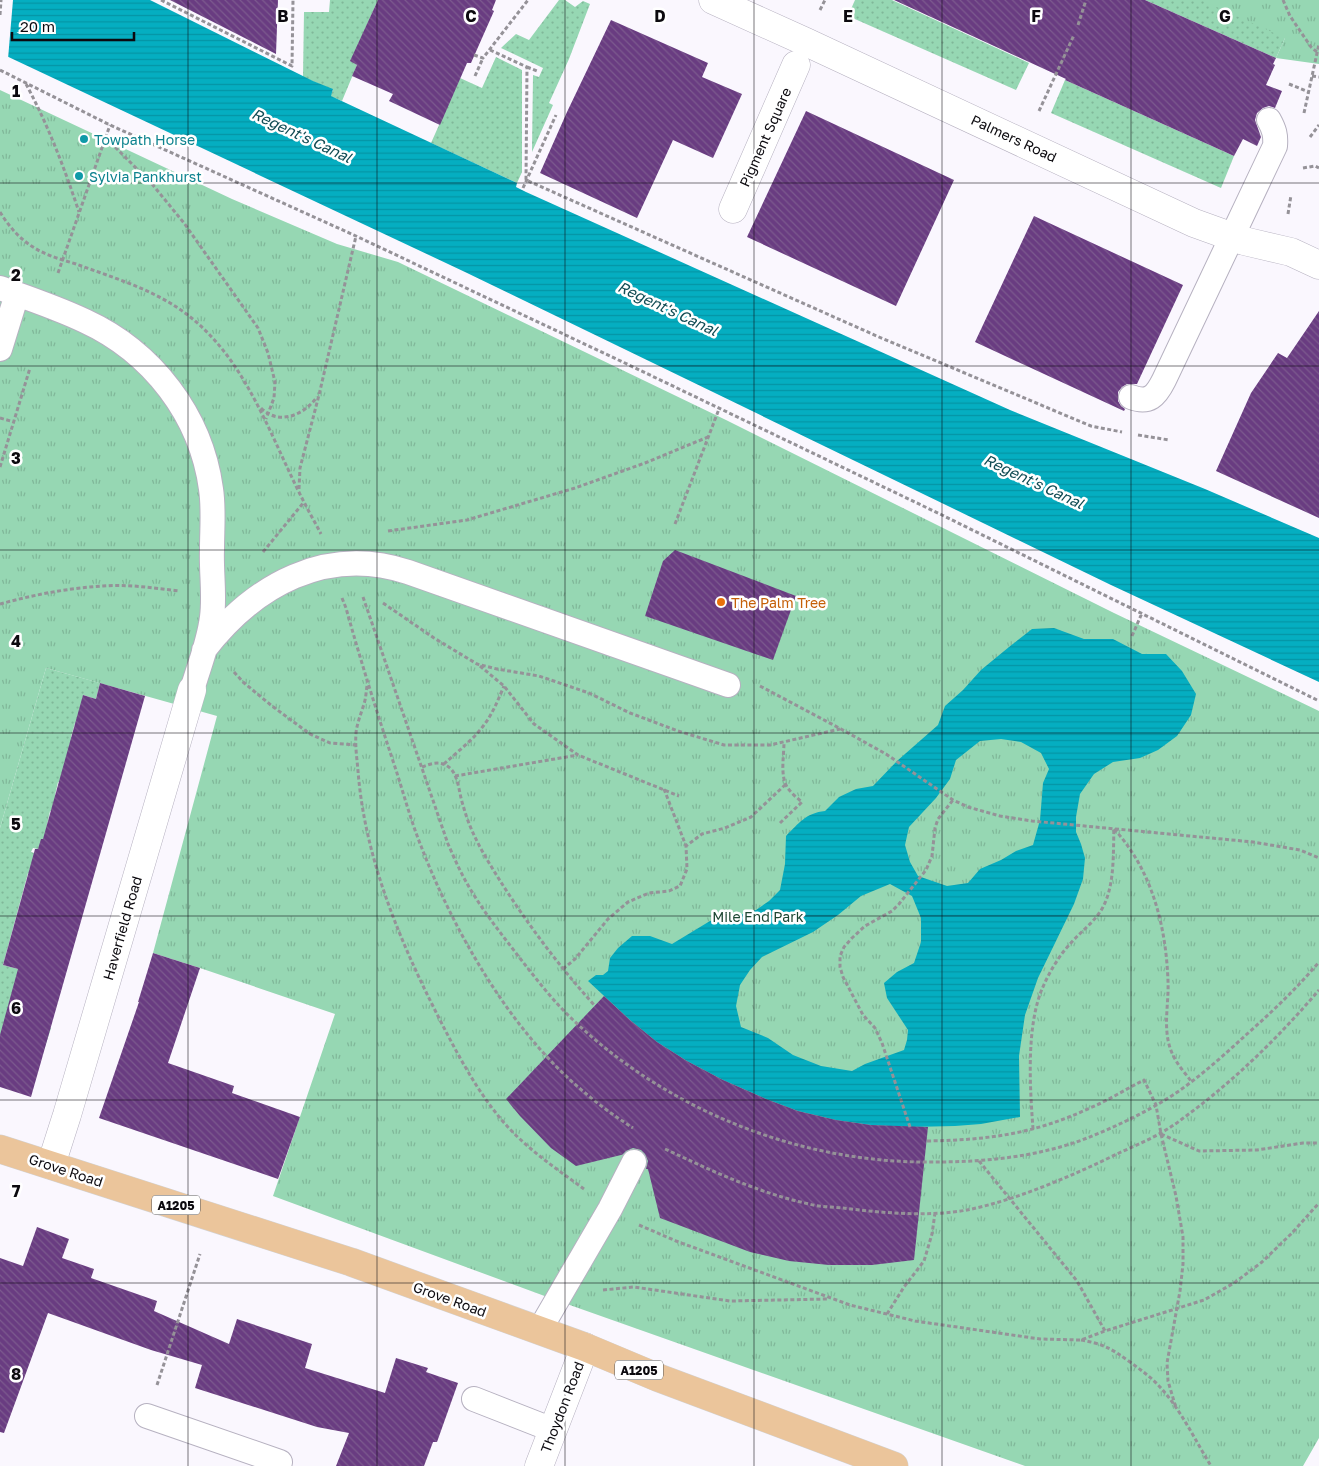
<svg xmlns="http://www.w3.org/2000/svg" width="1319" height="1466" font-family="'Golos Text',sans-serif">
  <defs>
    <pattern id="grass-dots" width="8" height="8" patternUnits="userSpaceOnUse" patternTransform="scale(1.25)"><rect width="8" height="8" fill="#96d7b3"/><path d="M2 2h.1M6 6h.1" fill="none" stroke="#80b799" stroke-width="1.8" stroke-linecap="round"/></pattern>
    <pattern id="park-tufts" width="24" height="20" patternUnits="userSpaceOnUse" patternTransform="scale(1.25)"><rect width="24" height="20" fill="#96d7b3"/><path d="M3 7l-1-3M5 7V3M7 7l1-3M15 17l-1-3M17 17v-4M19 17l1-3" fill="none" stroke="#80b799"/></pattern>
    <pattern id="water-rules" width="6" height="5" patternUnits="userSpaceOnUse" patternTransform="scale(1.25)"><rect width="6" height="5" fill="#05aec1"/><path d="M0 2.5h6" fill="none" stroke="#0594a5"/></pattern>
    <pattern id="building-back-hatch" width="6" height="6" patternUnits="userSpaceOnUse" patternTransform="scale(1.25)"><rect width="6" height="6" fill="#693c81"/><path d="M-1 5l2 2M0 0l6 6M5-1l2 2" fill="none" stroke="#7c5a8e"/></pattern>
  </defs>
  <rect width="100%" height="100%" fill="#faf7fe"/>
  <path fill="url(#grass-dots)" d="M330 0H378L351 61 357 65 342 101 330 96 333 90 303 77 304 12H329Z
    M559 0H565L575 7 583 1 590 4 569 59 549 103 553 105 532 152 533 75 539 77 543 68 501 48 516 34 529 40Z
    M855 0H892L1029 63 1016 90 848 16Z
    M1145 0H1300L1285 38 1276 58Z
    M496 57 522 70V172L517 183 431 143 460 78 482 88Z
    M1065 80 1234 156 1221 188 1051 113Z
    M46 668 100 683 96 699 83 695 88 727 75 723 71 737 83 741 71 785 58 782 55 795 67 798 63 815 50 811 47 825 59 828 38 849 33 848 31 852 50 858 34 874 28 873 3 965 18 969 20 1019 51 1028 44 1050 0 1037V828Z"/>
  <path fill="url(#park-tufts)" d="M1201 0H1319V64L1276 58 1285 38Z
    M0 90 232 199 337 244 398 262 726 420 1114 613 1319 711V1438L1303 1466H1025L550 1298 273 1196 335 1014 200 968 153 953 217 716 46 668 0 828Z"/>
  <path fill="url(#water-rules)" fill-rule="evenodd" d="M0 0H150L313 81 333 89 331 96 517 183 516 187 526 192 1010 410 1205 489 1319 538V682L1111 585 465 272 0 53Z
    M1054 628 1084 639H1113L1142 654H1166L1182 671 1196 694 1191 715 1177 736 1158 750 1140 758 1113 762 1094 774 1080 794 1076 817V832L1081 844 1085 858 1083 879 1074 904 1038 978 1025 1015 1019 1056 1020 1117 981 1124 955 1126 910 1127 871 1125 836 1120 798 1111 766 1099 723 1080 687 1061 657 1042 630 1020 588 981 596 975H603L608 971 610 958 618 948 632 936H650L672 944 710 921 733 917 756 910 769 901 780 890 785 864 786 836C799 823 806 813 825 811L839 797 856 789 873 786 897 761 938 725 945 706 963 690 981 670 1009 647 1032 629ZM1001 739 1021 742 1041 753 1049 769 1043 783 1040 820 1033 845 1016 851 1001 860 980 869 968 883 947 886 918 876 910 862 905 845 909 827 936 798 950 779 956 760 980 741ZM890 884 912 896 921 918V942L914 963 897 972 884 983 887 998 908 1030 907 1040 904 1050 865 1064 852 1071 821 1066 793 1055 768 1038 741 1027 736 1006 740 985 750 970 762 957 813 932 838 915 861 896Z"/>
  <path fill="#faf7fe" d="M0 0H13L8 59 0 55Z"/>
  <path fill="url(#building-back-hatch)" d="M170 0H278L276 54Z
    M378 0H496L492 10 494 11 471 63H467L440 125 389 101 393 94 352 76 357 65 350 61Z
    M894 0H1145L1276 58 1273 64 1275 65 1266 85 1282 91 1275 108 1269 106 1263 108 1257 113 1255 120 1261 137 1257 146 1243 139 1234 156 1065 80 1066 79Z
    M611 20 708 63 702 77 742 94 713 158 673 140 637 218 540 173 567 112Z
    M806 111 954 180 896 306 747 237Z
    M1034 216 1183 285 1137 384H1127L1122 387 1118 392V401L1121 406 1125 409 1124 411 975 342Z
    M1319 311V518L1216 471 1251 393 1278 353 1287 358Z
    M675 550 796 596 773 660 645 616 663 561Z
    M100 683 145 696 31 1097 0 1087V1035L18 969 3 965 35 849H38L41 839H43L83 695 96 699Z
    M153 953 200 968 168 1063 234 1086 232 1093 300 1117 278 1179 99 1118 139 1002H138Z
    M604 996 630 1020 657 1042 687 1061 723 1080 766 1099 798 1111 836 1120 871 1125 928 1127 914 1260 872 1265H829L789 1261 750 1252 660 1218 648 1169H646L648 1161 645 1154 641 1150 633 1148 626 1151 622 1155H621L576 1166 551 1148 520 1116 506 1099Z
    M37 1227 69 1239 62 1258 94 1269 91 1278 157 1301 154 1311 229 1344 237 1319 312 1344 305 1368 385 1393 396 1358 428 1368 426 1372 458 1383 437 1442H433L424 1466H336L349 1433 317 1427 195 1388 202 1365 151 1350 48 1313 4 1433 0 1432V1258L23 1266Z"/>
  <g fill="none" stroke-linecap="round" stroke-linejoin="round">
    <defs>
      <path id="service" d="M0 288C28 298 58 308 85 321 152 352 201 415 211 489 214 509 212 529 212 549 211 572 215 595 212 617 209 642 199 666 192 690
        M0 349 17 294
        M1131 397C1149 404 1156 396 1164 380L1275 146C1276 135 1274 129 1269 120
        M204 650C254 585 326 545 408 572L728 685
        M539 1331 610 1209 634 1162
        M474 1399 553 1430
        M147 1416 280 1462 279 1466"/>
      <path id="pedestrian" d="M733 209 796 65"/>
      <path id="minor" d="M713 0 806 42 1194 223 1244 241 1291 252 1319 265
        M51 1165 67 1115 192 690
        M539 1466 585 1347"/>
      <path id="primary" d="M0 1149 351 1262 585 1347 659 1378 894 1466"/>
    </defs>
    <use href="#service" stroke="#b6b1c0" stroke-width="26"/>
    <use href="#pedestrian" stroke="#b6b1c0" stroke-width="29"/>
    <use href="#minor" stroke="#b6b1c0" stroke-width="29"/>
    <use href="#primary" stroke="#d3d3d4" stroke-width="29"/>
    <path stroke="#959298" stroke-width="3" stroke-dasharray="4 2.5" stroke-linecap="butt" d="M161 0 292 66 293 0
      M1283 0 1290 16 1311 47 1317 52
      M820 10 825 0
      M0 15 1 0
      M1078 25 1086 0
      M490 50 527 67 526 180 879 337 1091 426 1122 432
      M474 55 483 58 528 0
      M527 67 537 71
      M0 70 110 125 356 236 629 365 942 515 1319 701
      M475 76 483 58
      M1312 76 1319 77
      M26 84C48 125 64 167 79 212
      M1289 84 1309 92
      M1039 111 1074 35
      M1304 113 1319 44
      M1310 137 1319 125
      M106 138 152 184 184 223 258 328 268 353 275 382 274 398 266 419
      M1303 168 1315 166 1319 168
      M523 188 556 115
      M0 212C8 225 18 237 30 245 44 255 60 259 76 264 114 278 156 290 189 316 248 362 271 439 305 504 310 514 316 524 321 534
      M1288 214 1291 195
      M58 273 110 125
      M261 408C279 426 304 415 317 397
      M0 418 14 422
      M1138 435 1169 440
      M0 467 30 368
      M299 489 300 468 319 395 356 236
      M675 524 719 409
      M388 531 467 520 575 488 645 463 708 437
      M263 552 304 502
      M363 597 448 844C453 855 458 867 464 878 479 906 499 931 519 957 534 976 549 996 567 1014 663 1109 799 1164 934 1162 984 1162 1035 1157 1082 1140 1113 1128 1145 1113 1173 1095 1200 1077 1224 1055 1247 1034 1273 1011 1297 988 1319 962
      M342 598 346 608C361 662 378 716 396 770 404 795 411 821 421 846 454 932 512 1033 584 1092 599 1105 616 1117 633 1128
      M383 603 434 638 477 664 497 669 539 676 589 693 630 713 678 731 724 745H770L840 729
      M0 604C33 595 68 588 103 586 128 584 154 588 180 591
      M1132 636 1142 613
      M480 666 504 686 534 724 578 755 679 796
      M234 672 243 682 272 706 310 734 330 743 356 745
      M367 686C366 692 366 698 364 704 361 714 357 723 356 733 355 746 357 759 358 771 365 860 401 944 441 1022 458 1055 476 1089 500 1118 524 1147 554 1167 584 1189
      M760 686 841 729 886 754 953 800 968 807 1000 816 1032 821 1253 842 1300 850 1319 858
      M444 764C457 752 473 740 484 725 493 713 498 700 504 686
      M422 767C432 763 442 760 451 769 459 778 459 794 463 805 466 816 470 827 475 837 483 854 494 871 504 887 532 930 560 967 595 1006
      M455 776 578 755
      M664 789 686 846
      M780 823 802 802C797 798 791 793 787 787 780 775 784 756 784 742
      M1114 829C1152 870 1166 926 1168 981 1169 1005 1162 1030 1172 1053 1176 1063 1185 1073 1191 1081
      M563 969 575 959 608 919 628 902 649 893 669 891 680 886 687 869 686 846 702 834 725 828 751 817 786 784
      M910 1127 882 1043 875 1028 863 1015 843 977 840 967V956L844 947 852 938 865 926 892 911 899 904 926 870 932 856 935 828 938 819 953 800
      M1033 1129C1030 1088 1026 1028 1042 989 1049 973 1058 957 1070 944 1081 931 1095 922 1103 907 1115 884 1113 853 1114 828
      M1161 1134 1199 1151 1257 1150 1303 1143H1319
      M927 1141C988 1140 1034 1134 1090 1108 1109 1100 1126 1089 1144 1080L1156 1105 1161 1134 1176 1196 1183 1237V1264L1180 1291 1167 1363 1168 1381 1176 1408
      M665 1149C712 1171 759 1193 809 1204 820 1207 832 1207 843 1208 881 1213 930 1217 967 1210 1017 1200 1074 1175 1119 1153 1141 1143 1163 1134 1182 1119 1233 1082 1278 1038 1319 990
      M979 1161 1077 1281 1105 1331
      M639 1225 676 1241 850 1305 915 1321 1040 1339 1081 1340 1105 1331 1204 1300 1234 1283 1262 1262 1292 1233 1319 1203
      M603 1290 634 1287 730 1301 828 1299
      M887 1314 904 1287 924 1261 932 1234 935 1213
      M1081 1340C1104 1344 1112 1349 1130 1362 1141 1370 1152 1378 1160 1387 1181 1410 1195 1440 1211 1466
      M157 1385 200 1254"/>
    <use href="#service" stroke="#fff" stroke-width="24"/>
    <use href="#pedestrian" stroke="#fff" stroke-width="28"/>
    <use href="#minor" stroke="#fff" stroke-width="28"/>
    <use href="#primary" stroke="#ebc59b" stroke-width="28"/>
  </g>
  <path fill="none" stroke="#0c0a0f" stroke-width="1" stroke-opacity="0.55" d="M188 0V1466M377 0V1466M565 0V1466M754 0V1466M942 0V1466M1131 0V1466M0 183H1319M0 366H1319M0 550H1319M0 733H1319M0 916H1319M0 1100H1319M0 1283H1319"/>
  <g fill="#0f9aa8" stroke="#fff" stroke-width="2">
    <circle cx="84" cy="139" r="5"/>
    <circle cx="79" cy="176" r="5"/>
  </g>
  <circle fill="#e8710a" stroke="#fff" stroke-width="2" cx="721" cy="602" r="5"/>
  <g text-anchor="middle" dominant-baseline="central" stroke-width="5" stroke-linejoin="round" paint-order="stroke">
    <g fill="#fff" stroke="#555457" stroke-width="1">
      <rect x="152" y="1195.5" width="48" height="19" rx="4"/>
      <rect x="615" y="1360.5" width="48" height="19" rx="4"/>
    </g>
    <g font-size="12" font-weight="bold" fill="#0c0a0f">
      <text x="176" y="1205">A1205</text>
      <text x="639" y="1370">A1205</text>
    </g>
    <g font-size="14" fill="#0c0a0f" stroke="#fff">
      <text transform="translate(765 137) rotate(-66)">Pigment Square</text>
      <text transform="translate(1014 138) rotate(25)">Palmers Road</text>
      <text transform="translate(122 928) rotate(-74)">Haverfield Road</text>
      <text transform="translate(66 1170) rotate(18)">Grove Road</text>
      <text transform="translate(450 1299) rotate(20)">Grove Road</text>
      <text transform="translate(562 1407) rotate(-69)">Thoydon Road</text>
    </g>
    <g font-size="14" fill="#0d838f" stroke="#fff" text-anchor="start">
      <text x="94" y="139">Towpath Horse</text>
      <text x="89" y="176">Sylvia Pankhurst</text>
    </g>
    <g font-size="14" fill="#c56008" stroke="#fff" text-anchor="start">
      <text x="731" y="602">The Palm Tree</text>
    </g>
    <g font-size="14" fill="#1d4632" stroke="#fff">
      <text x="758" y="916">Mile End Park</text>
    </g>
    <g font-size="15" font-style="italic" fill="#114c54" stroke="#fff">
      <text transform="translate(302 135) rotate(25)">Regent's Canal</text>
      <text transform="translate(668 308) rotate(25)">Regent's Canal</text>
      <text transform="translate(1034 481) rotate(25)">Regent's Canal</text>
    </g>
  </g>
  <g font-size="16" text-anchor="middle" font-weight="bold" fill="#0c0a0f" stroke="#fff" stroke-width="5" stroke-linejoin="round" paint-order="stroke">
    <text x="283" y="22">B</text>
    <text x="471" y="22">C</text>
    <text x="660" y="22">D</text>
    <text x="848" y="22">E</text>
    <text x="1036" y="22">F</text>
    <text x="1225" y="22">G</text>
    <text x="16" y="97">1</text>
    <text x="16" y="281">2</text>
    <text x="16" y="464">3</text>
    <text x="16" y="647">4</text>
    <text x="16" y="830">5</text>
    <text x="16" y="1014">6</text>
    <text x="16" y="1197">7</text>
    <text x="16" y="1380">8</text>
  </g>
  <path d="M12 32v8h122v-8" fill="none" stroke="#0c0a0f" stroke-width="2.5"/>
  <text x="20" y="32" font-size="15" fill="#0c0a0f" stroke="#ffffff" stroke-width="4" paint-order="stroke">20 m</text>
</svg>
